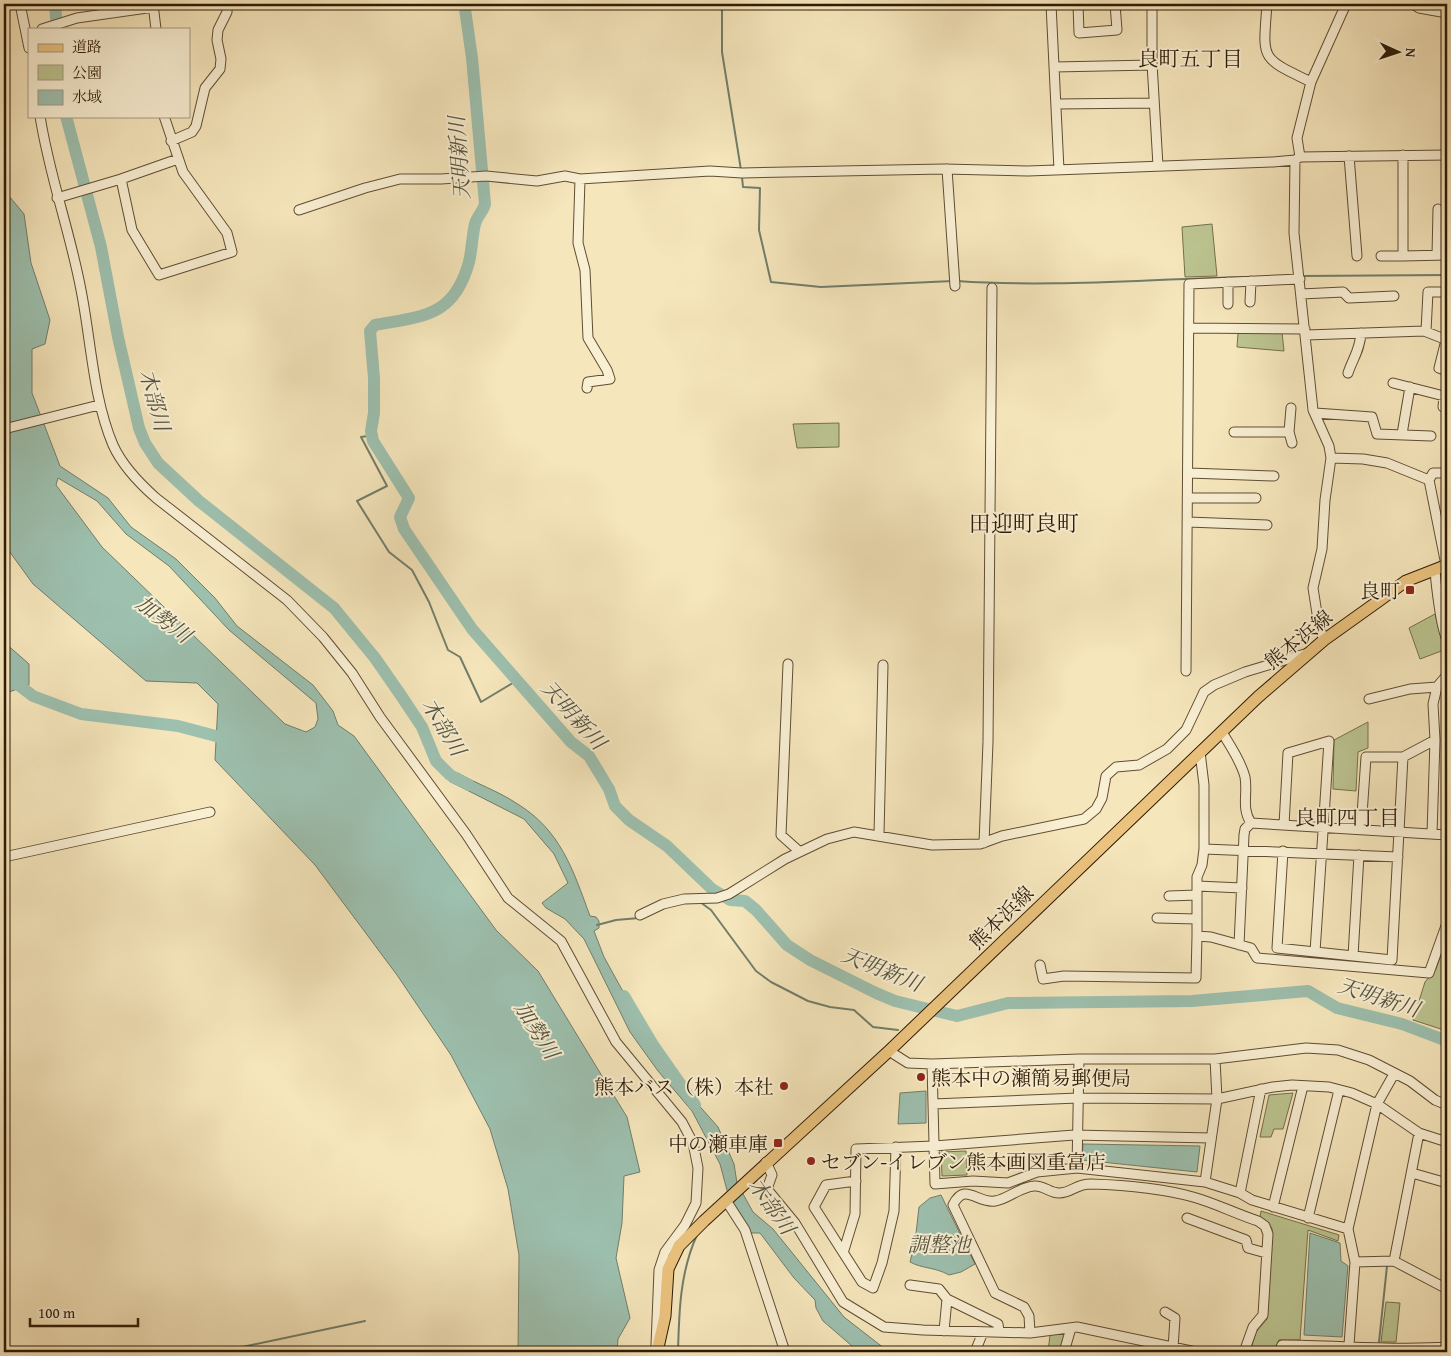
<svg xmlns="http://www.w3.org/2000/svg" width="1451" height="1356" font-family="'Gentium Book Plus','Noto Serif JP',serif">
  <rect width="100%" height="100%" fill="#f6e6bc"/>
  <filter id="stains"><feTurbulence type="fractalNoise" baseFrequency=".004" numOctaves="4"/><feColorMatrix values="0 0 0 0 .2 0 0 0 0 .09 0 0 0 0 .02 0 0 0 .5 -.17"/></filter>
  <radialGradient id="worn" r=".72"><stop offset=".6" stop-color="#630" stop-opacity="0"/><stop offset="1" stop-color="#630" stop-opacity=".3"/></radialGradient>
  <path fill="#bcc591" stroke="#75704b" d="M1212 224 1217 276 1185 277 1182 227Z
    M1282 332 1284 351 1237 347 1238 333Z
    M839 423V447L797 448 793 424Z
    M1435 614 1444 650 1420 659 1409 628Z
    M1368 722V748L1358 752 1356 791 1333 789 1334 740Z
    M1447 938V1031L1413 1020 1425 982 1436 969Z
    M1293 1093 1283 1129H1274L1271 1137H1260L1269 1095Z
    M966 1151 967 1175 942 1176 941 1152Z
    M1261 1211 1339 1235 1338 1241 1308 1230 1300 1340H1279L1275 1352H1250L1256 1332 1267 1319 1272 1228 1260 1217Z
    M1386 1302 1400 1303 1396 1342H1381Z
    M1065 1332 1062 1352H1048L1050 1335Z"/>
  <path fill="#9dc0af" stroke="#717e6b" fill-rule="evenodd" d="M4 190 24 214 31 263 50 320 45 344 32 349V393L60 466 108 498 131 527 176 559 215 598 237 626 313 685 333 711 338 725 354 736 496 930 538 971 627 1117 640 1172 624 1176 622 1223 616 1258 630 1318 618 1339 617 1352H518L519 1255 508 1189 490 1129 451 1055 397 975 315 865 215 760 218 704 197 683 146 681 33 584 4 544ZM58 478 97 501 126 534 169 566 229 630 316 703 318 719 315 727 306 732 285 724 102 547 56 485Z
    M4 642 29 664V685L6 693 4 691Z
    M458 773C477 784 498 791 516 803 561 830 573 870 590 916L596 917 599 921V928L594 931 604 957 664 1066 718 1127 734 1164 737 1183 753 1212 773 1229 844 1317 889 1352H859L823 1321 816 1308 815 1300 794 1278 760 1233H749L731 1205 720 1164 692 1111 658 1071 630 1032 584 939 565 919 546 908 542 903 568 883 554 854 524 819 449 781Z
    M926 1091V1123L898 1124 900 1093Z
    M1083 1144 1200 1146 1197 1172 1082 1160Z
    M941 1195 975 1264 961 1272 949 1275C935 1267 923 1269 910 1262L915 1242 919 1207 930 1198Z
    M1310 1233 1340 1243 1341 1261 1348 1266 1342 1337 1304 1335Z"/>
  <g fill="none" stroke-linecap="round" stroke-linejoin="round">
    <path stroke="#717e6b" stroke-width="2" d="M722 4V52L741 170
      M742 177 743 187 760 188 759 230 771 282 821 287 953 281
      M1302 276 1447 275
      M957 281C1057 288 1157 278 1257 277
      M374 435 361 437 387 486 357 501 389 552 412 570 429 602 448 650 460 657 481 702 516 681
      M700 902 711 910 756 971 771 982 808 1001 830 1007 854 1010 873 1027 898 1030
      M597 925 616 920 639 918
      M786 1342 790 1352
      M1379 1342 1387 1266
      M218 1352 365 1321
      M678 1352C679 1312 680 1272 697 1235"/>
    <path stroke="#9dc0af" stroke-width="12" d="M55 4 57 29
      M462 4 465 9 472 58 485 204C483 212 477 216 475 224 472 236 472 250 469 262 454 317 423 316 375 325L370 331 374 378V413L371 431 373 441 409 498 400 517 404 529 472 629 571 742 589 756 609 789 615 806 629 820 667 846 712 889 730 900 745 901 756 910 787 945 810 960 876 993 895 1001 957 1016 1008 1003 1192 1001 1308 991 1337 1008 1402 1024 1447 1041
      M66 116 101 247 118 337 139 428 145 443 158 463 199 501 334 608 375 658 400 694 422 727 436 761 450 775 469 785
      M4 674 33 696 81 714 178 726 231 740
      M624 996 653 1045 695 1105"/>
    <defs>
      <path id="minor" d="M20 4 29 48
        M153 4 156 29
        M1051 4 1059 170
        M1078 4 1079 33 1117 30 1115 4
        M1152 4V63L1158 166
        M1267 4C1263 60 1259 57 1311 82
        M1413 4 1419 8 1447 13
        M42 29 77 18 154 7
        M1054 67 1152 65
        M1056 104 1154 103
        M40 116C49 175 70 231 81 290 91 340 93 398 113 445 122 465 139 483 156 498L287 600 323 637 352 673 380 717 466 834 508 898 561 941 616 1042 682 1122 693 1143 698 1168 696 1203 685 1225 665 1252 659 1270 656 1345
        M171 141 192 132 196 126 205 88 220 69 221 59 217 40 218 30 227 12V4
        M1403 155V256L1447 255
        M1349 156 1357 256
        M1300 157 1297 138 1311 82 1346 4
        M1295 160 1294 233 1313 410 1329 446 1331 458 1325 500 1322 549 1313 588 1319 626 1324 640
        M947 169 955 286
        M121 179 132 230 159 275 232 252 227 233 183 172 164 116
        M580 179 578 243 585 270 588 338 607 370 610 379 588 382 587 388
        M57 198 121 179 178 159
        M299 210 365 188 400 179H441L486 176 537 181 565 176 580 179 710 171 742 173 944 169 1028 171 1273 162 1295 160 1300 157 1447 155
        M1437 255 1438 209
        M1381 256H1403
        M1228 282V304
        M1301 294 1343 292 1349 298 1394 296
        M1250 302 1251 281
        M1190 328 1305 329
        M1426 331 1428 292H1447
        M1306 335 1424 331 1447 340
        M1446 340 1439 368 1447 371
        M1348 373C1353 358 1360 350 1361 333
        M1393 383 1444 396 1443 407H1447
        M1291 408 1289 432 1292 443
        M1315 413 1372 417 1377 434 1431 436
        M4 429 99 405
        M1234 432H1289
        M1402 434 1410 387
        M1331 458 1363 459 1387 463 1429 480 1446 565
        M1189 473 1274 476
        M1429 480 1433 473H1447
        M1189 498H1256
        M1188 522 1267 525
        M1435 570C1436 584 1441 629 1447 639
        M788 664 781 835 800 852
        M1186 671 1189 284 1300 279
        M1369 699 1410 689 1437 687
        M1222 732C1230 746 1241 761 1245 777 1248 794 1241 808 1251 823L1447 835
        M1200 752 1204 785V849L1202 865 1197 877V936L1211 937 1251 948 1257 958 1429 973 1447 923
        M1284 825 1288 753 1329 741 1315 952
        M1361 829 1366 757H1403
        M1432 834 1435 740 1433 704 1437 687 1447 675
        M879 835 883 665
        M984 843 988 742 992 288
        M1204 849 1398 857
        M1283 851 1277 948 1392 960 1403 757 1435 740
        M4 857 210 812
        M1197 886 1242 888
        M1169 896 1197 895
        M640 915 663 904 684 899 717 898 729 894 785 859 827 839 854 832 932 845 980 844 1002 836 1084 819 1096 809 1102 798 1106 776 1116 767 1139 765 1167 749 1186 730 1204 692 1214 685 1245 672 1308 653
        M1157 918 1197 919
        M1239 945 1244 835 1245 829 1251 823
        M1353 956 1359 855
        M1040 965 1043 979 1064 976 1196 978 1197 936
        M889 1051 908 1063 932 1064 1079 1059H1215L1306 1048 1338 1050 1369 1060 1410 1081 1435 1100 1447 1105
        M932 1064 935 1184 973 1181 1008 1183 1037 1172 1077 1168 1205 1182 1240 1193 1252 1200 1348 1229
        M933 1104 1078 1098 1217 1099 1273 1087 1292 1085 1329 1087 1352 1093 1377 1104 1419 1133 1394 1261 1355 1262 1349 1345
        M1419 1133 1447 1142
        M766 1162 772 1175 767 1189 795 1223 843 1302 884 1327 923 1330 1030 1333 1077 1327 1196 1352
        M1077 1168 1079 1059
        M1412 1173 1447 1183
        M856 1181 826 1185 814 1207 862 1282 873 1288 882 1263 894 1211 896 1147
        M1205 1182 1217 1099 1215 1059
        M1240 1193 1261 1089
        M727 1202 745 1230 785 1352
        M1273 1207 1303 1086
        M1187 1218 1246 1240 1248 1248 1266 1253
        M1308 1218 1339 1090
        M844 1250 855 1214 856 1149 934 1146 1074 1135 1211 1138
        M1394 1261 1447 1289
        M1355 1262 1348 1229 1377 1104 1394 1074
        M910 1285 939 1289 947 1299
        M1165 1312 1175 1318 1173 1348
        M944 1331 947 1299 998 1324 999 1331
        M1030 1333 1029 1316 1024 1307 995 1293 953 1205C965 1181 977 1204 995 1201 1008 1199 1020 1187 1034 1186 1044 1185 1049 1193 1059 1193 1072 1193 1075 1184 1091 1184 1124 1185 1161 1188 1193 1197 1215 1203 1236 1214 1258 1221L1265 1226 1268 1234 1263 1315 1253 1327 1244 1352
        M975 1352 983 1332
        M1064 1352 1071 1328
        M1279 1352 1282 1345C1337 1345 1392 1351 1447 1347"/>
      <path id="major" d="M657 1352 665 1316 668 1269 679 1246 704 1221 889 1051 1258 697 1324 640 1380 600 1406 581 1447 565"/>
    </defs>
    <use href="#minor" stroke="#604d33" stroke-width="11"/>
    <use href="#major" stroke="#2e1a05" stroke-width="13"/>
    <use href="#minor" stroke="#f9efd3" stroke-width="9"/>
    <use href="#major" stroke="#ebc37e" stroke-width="11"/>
  </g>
  <g fill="#8f2418" stroke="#f9efd3" stroke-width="2">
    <rect x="1405" y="585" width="10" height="10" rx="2.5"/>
    <circle cx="921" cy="1077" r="5"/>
    <circle cx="784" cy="1086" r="5"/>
    <rect x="773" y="1138" width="10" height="10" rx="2.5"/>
    <circle cx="811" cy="1161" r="5"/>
  </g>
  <g text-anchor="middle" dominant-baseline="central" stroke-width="4" stroke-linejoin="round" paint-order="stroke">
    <g font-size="20" fill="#2e1a05" stroke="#f9efd3" text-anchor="end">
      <text x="1400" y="590">良町</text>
      <text x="931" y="1077" text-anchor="start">熊本中の瀬簡易郵便局</text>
      <text x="774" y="1086">熊本バス（株）本社</text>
      <text x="768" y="1143">中の瀬車庫</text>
      <text x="821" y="1161" text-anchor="start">セブン-イレブン熊本画図重富店</text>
    </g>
    <g font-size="20" fill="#2e1a05" stroke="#f9efd3">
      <text transform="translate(1298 639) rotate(-39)">熊本浜線</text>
      <text transform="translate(1001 917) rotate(-44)">熊本浜線</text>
    </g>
    <g font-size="21" fill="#2e1a05" stroke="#f9efd3">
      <text x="1190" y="58">良町五丁目</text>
      <text x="1347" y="817">良町四丁目</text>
    </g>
    <g font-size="21" font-style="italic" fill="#555440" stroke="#f9efd3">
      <text transform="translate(459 158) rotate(-94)">天明新川</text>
      <text transform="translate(155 400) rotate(75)">木部川</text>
      <text transform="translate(164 619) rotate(37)">加勢川</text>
      <text transform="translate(574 715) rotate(48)">天明新川</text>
      <text transform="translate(444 727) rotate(59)">木部川</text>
      <text transform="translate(882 969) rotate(22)">天明新川</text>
      <text transform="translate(1379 997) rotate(18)">天明新川</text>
      <text transform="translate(537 1030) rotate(58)">加勢川</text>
      <text transform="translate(772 1206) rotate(55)">木部川</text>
      <text x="939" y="1244">調整池</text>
    </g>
    <g font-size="22" fill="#2e1a05" stroke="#f9efd3">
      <text x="1024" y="523">田迎町良町</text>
    </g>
  </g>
  <rect width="1451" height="1356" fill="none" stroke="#f6e6bc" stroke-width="20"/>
  <rect x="5" y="5" width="1441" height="1346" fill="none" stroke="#2e1a05" stroke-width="2.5"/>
  <rect x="10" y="10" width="1431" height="1336" fill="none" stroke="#2e1a05"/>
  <rect x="28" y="28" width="162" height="90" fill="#f9efd3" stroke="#a89a81"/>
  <rect x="38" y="44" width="25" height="8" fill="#ebc37e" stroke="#a89a81"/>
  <text x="72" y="52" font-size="15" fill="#2e1a05">道路</text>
  <rect x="38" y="65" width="25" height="15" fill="#bcc591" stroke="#a89a81"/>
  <text x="72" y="78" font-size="15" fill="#2e1a05">公園</text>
  <rect x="38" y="90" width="25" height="15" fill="#9dc0af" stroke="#a89a81"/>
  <text x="72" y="102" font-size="15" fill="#2e1a05">水域</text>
  <g transform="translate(1398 52) rotate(93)" stroke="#f9efd3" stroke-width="4" paint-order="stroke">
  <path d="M0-4L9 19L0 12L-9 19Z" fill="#2e1a05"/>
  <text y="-8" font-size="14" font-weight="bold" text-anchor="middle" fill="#2e1a05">N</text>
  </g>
  <path d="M30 1318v8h108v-8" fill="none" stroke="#2e1a05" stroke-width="2.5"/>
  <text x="38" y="1318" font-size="15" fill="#2e1a05" stroke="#f9efd3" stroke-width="4" paint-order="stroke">100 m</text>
  <rect width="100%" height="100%" filter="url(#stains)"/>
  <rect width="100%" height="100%" fill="url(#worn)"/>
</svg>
